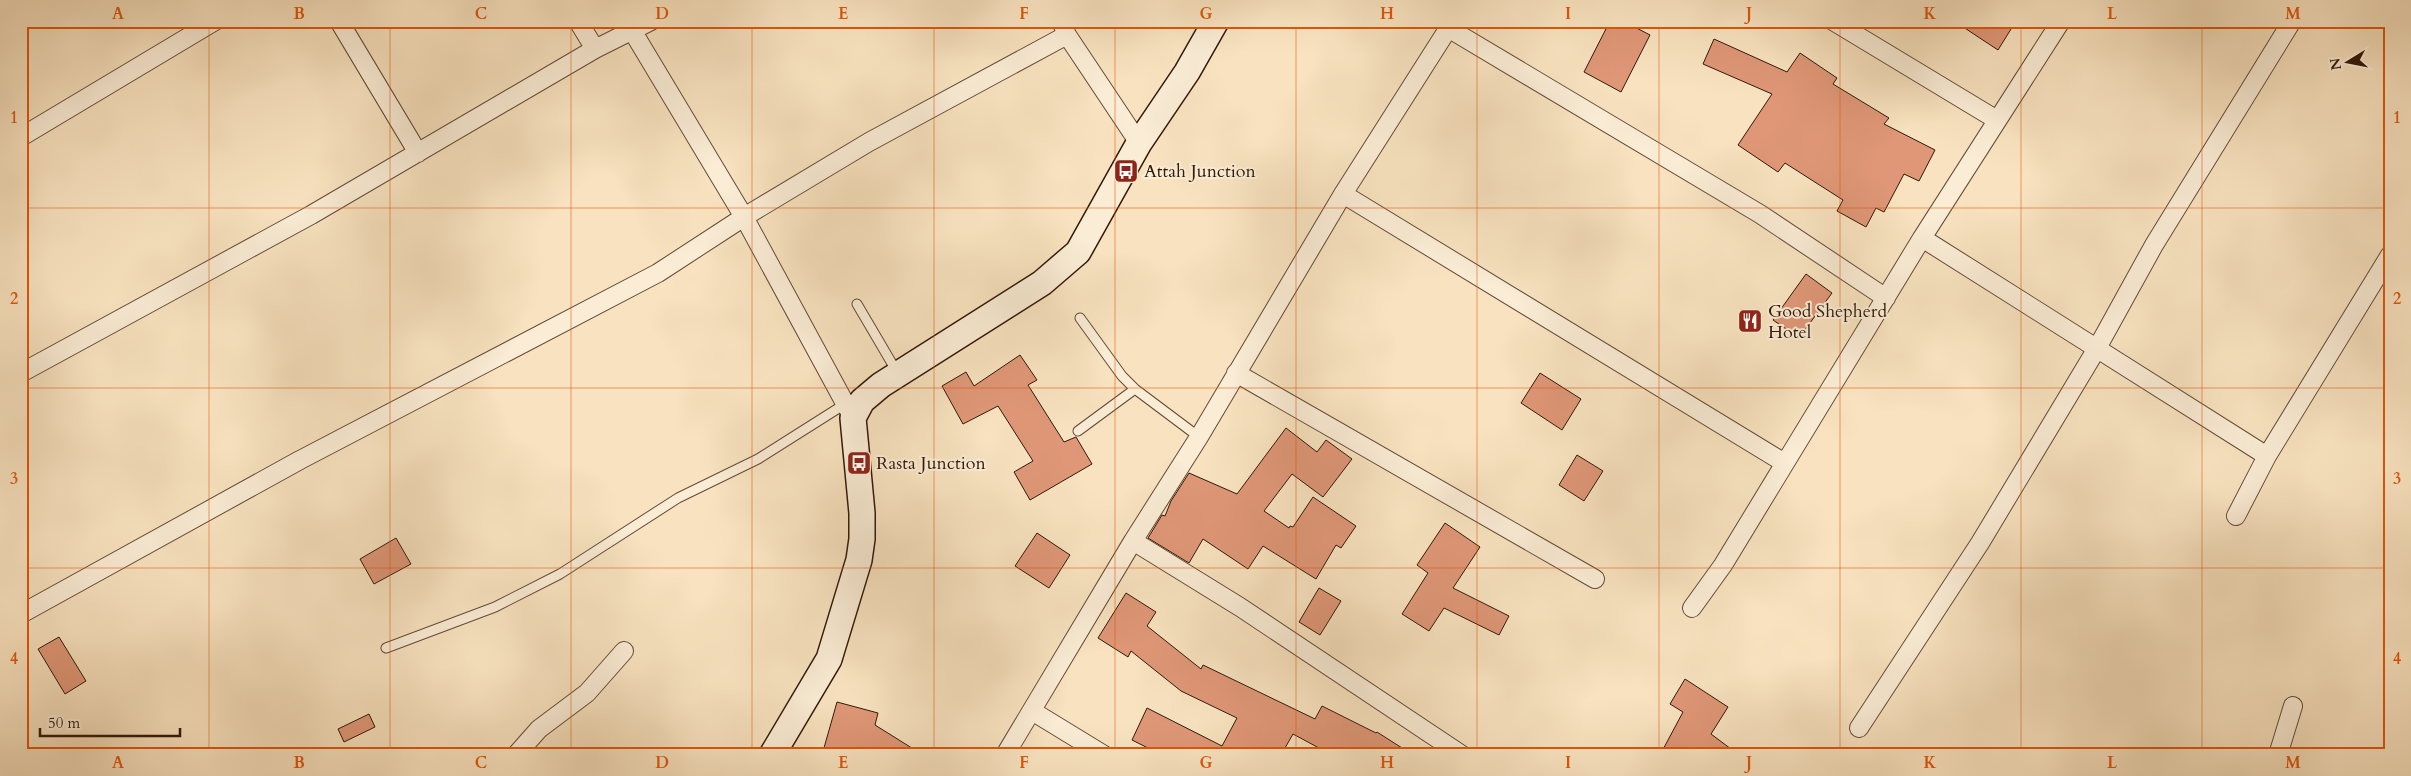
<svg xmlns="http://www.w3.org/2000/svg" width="2411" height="776" font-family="Cardo,serif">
  <rect width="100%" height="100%" fill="#f8e2bf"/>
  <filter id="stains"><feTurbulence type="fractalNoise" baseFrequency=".004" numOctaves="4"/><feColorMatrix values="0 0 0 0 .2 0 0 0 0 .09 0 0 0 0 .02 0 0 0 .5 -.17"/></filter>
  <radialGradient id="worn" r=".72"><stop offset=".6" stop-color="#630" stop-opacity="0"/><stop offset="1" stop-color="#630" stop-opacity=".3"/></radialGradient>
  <path fill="#df9777" stroke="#321808" d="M1610 21H1623L1650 35 1621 92 1584 72Z
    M1954 21H2016L1998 50Z
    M1714 39 1787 72 1800 53 1837 78 1833 84 1889 118 1884 124 1935 150 1919 181 1904 174 1884 212 1876 208 1866 227 1837 211 1843 200 1785 163 1778 172 1738 145 1772 94 1703 64Z
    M1806 274 1832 293 1799 338 1773 320Z
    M1020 355 1037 380 1028 385 1064 442 1076 437 1092 464 1030 500 1014 472 1033 461 998 406 963 424 942 386 966 372 974 386Z
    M1540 373 1581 399 1562 430 1521 403Z
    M1286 428 1317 452 1326 440 1352 459 1323 497 1292 474 1264 511 1289 528 1290 526 1293 527 1313 497 1356 526 1341 548 1336 545 1316 579 1263 546 1248 569 1203 539 1189 563 1148 538 1162 515 1165 516 1171 501 1189 473 1237 494Z
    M1577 455 1603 471 1584 501 1559 485Z
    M1445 523 1480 547 1453 588 1509 616 1499 635 1444 608 1429 631 1402 614 1428 573 1417 565Z
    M1037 533 1070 555 1049 588 1015 566Z
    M396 538 411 564 374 584 360 559Z
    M1319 588 1341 601 1320 635 1299 622Z
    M1126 593 1156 612 1147 626 1201 669 1203 665 1315 719 1322 706 1376 733 1377 732 1413 755H1332L1293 734 1281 755H1162L1132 740 1147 708 1222 746 1237 718 1181 691 1131 651 1128 657 1098 638Z
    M59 637 86 681 65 694 38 649Z
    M1685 679 1728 707 1711 734 1739 755H1660L1683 712 1670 704Z
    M837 702 878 713 875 725 923 755H822Z
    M369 714 375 727 344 742 338 729Z"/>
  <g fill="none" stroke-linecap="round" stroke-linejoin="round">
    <defs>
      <path id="lane" d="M857 304 897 372
        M1080 318 1122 376 1135 389 1199 437
        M1078 431 1135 389
        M386 648 495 607 560 574 678 498 758 459 845 404"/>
      <path id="street" d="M339 21 418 153
        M578 21 595 49
        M1061 21 1067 35
        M1833 21 1997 120
        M1448 28 1760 214 1886 298
        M633 32 744 217 853 418
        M21 137 215 21
        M1343 194 1783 462
        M1922 238 2267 456
        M21 373 311 215 595 49 651 21
        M1236 373 1595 579
        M2236 516 2267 456 2390 255
        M1133 541 1240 607 1462 755
        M1692 608 1723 565 1922 238 2061 21
        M21 614 300 460 658 273 744 217 869 142 1067 35 1139 143
        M1032 711 1104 755
        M1859 728 1980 543 2096 350 2154 245 2292 21
        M516 755 539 729 587 693 624 651
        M1005 755 1133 541 1199 437 1343 194 1453 21
        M2278 755 2293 706"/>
      <path id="secondary" d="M772 755 829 659 859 560 862 539V513L853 418 862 401 881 385 1042 283 1078 252 1139 143 1187 72 1216 21"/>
    </defs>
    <use href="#lane" stroke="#644a36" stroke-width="11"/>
    <use href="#street" stroke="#644a36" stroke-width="20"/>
    <use href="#secondary" stroke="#321808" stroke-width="28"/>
    <use href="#lane" stroke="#faecd5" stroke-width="9"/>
    <use href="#street" stroke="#faecd5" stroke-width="18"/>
    <use href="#secondary" stroke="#faecd5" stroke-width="25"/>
  </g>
  <path fill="none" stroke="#df560c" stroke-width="1" stroke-opacity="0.55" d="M209 21V755M390 21V755M571 21V755M752 21V755M934 21V755M1115 21V755M1296 21V755M1477 21V755M1659 21V755M1840 21V755M2021 21V755M2202 21V755M21 208H2390M21 388H2390M21 568H2390"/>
  <defs>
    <symbol id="bus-square" viewBox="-11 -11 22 22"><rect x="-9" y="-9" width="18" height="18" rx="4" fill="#8f2418" stroke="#faecd5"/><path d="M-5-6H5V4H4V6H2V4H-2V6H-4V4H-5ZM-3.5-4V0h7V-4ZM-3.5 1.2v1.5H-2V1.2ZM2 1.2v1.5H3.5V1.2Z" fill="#fff"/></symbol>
    <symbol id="restaurant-square" viewBox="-11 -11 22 22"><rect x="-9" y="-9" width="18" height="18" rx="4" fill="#8f2418" stroke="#faecd5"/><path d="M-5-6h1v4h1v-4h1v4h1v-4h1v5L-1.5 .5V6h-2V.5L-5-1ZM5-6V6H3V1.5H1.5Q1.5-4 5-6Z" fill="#fff"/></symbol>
  </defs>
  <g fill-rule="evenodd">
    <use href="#bus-square" x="1112" y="157" width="28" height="28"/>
    <use href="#restaurant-square" x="1736" y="307" width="28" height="28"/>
    <use href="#bus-square" x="845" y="449" width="28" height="28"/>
  </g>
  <g text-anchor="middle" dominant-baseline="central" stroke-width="4" stroke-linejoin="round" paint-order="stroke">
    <g font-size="18" fill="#321808" stroke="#faecd5" text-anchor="start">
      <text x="1144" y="171">Attah Junction</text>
      <text x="1768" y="311">Good Shepherd<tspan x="1768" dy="21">Hotel</tspan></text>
      <text x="876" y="463">Rasta Junction</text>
    </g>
  </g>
  <rect width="2411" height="776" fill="none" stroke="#f8e2bf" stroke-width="55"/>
  <g transform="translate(2348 62) rotate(260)" stroke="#faecd5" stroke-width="4" paint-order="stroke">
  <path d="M0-4L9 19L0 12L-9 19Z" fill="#321808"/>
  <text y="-8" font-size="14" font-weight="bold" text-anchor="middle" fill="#321808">N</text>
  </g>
  <path d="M40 728v8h140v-8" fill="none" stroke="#321808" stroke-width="2.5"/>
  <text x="48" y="728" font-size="15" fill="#321808" stroke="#faecd5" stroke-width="4" paint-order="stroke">50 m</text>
  <rect x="28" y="28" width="2356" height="720" fill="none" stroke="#df560c" stroke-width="2"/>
  <g font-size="16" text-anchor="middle" font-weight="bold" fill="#df560c">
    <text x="118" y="19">A</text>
    <text x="299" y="19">B</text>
    <text x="481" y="19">C</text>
    <text x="662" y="19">D</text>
    <text x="843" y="19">E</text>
    <text x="1024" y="19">F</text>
    <text x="1206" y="19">G</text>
    <text x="1387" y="19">H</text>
    <text x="1568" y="19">I</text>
    <text x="1749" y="19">J</text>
    <text x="1930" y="19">K</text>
    <text x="2112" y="19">L</text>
    <text x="2293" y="19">M</text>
    <text x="14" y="123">1</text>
    <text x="2397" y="123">1</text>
    <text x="14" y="304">2</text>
    <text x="2397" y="304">2</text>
    <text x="14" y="484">3</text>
    <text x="2397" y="484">3</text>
    <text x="14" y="664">4</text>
    <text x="2397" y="664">4</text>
    <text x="118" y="768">A</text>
    <text x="299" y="768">B</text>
    <text x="481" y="768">C</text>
    <text x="662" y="768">D</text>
    <text x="843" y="768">E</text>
    <text x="1024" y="768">F</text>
    <text x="1206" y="768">G</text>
    <text x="1387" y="768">H</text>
    <text x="1568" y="768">I</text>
    <text x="1749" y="768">J</text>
    <text x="1930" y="768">K</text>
    <text x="2112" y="768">L</text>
    <text x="2293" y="768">M</text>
  </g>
  <rect width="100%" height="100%" filter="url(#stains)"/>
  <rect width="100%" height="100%" fill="url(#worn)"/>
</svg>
